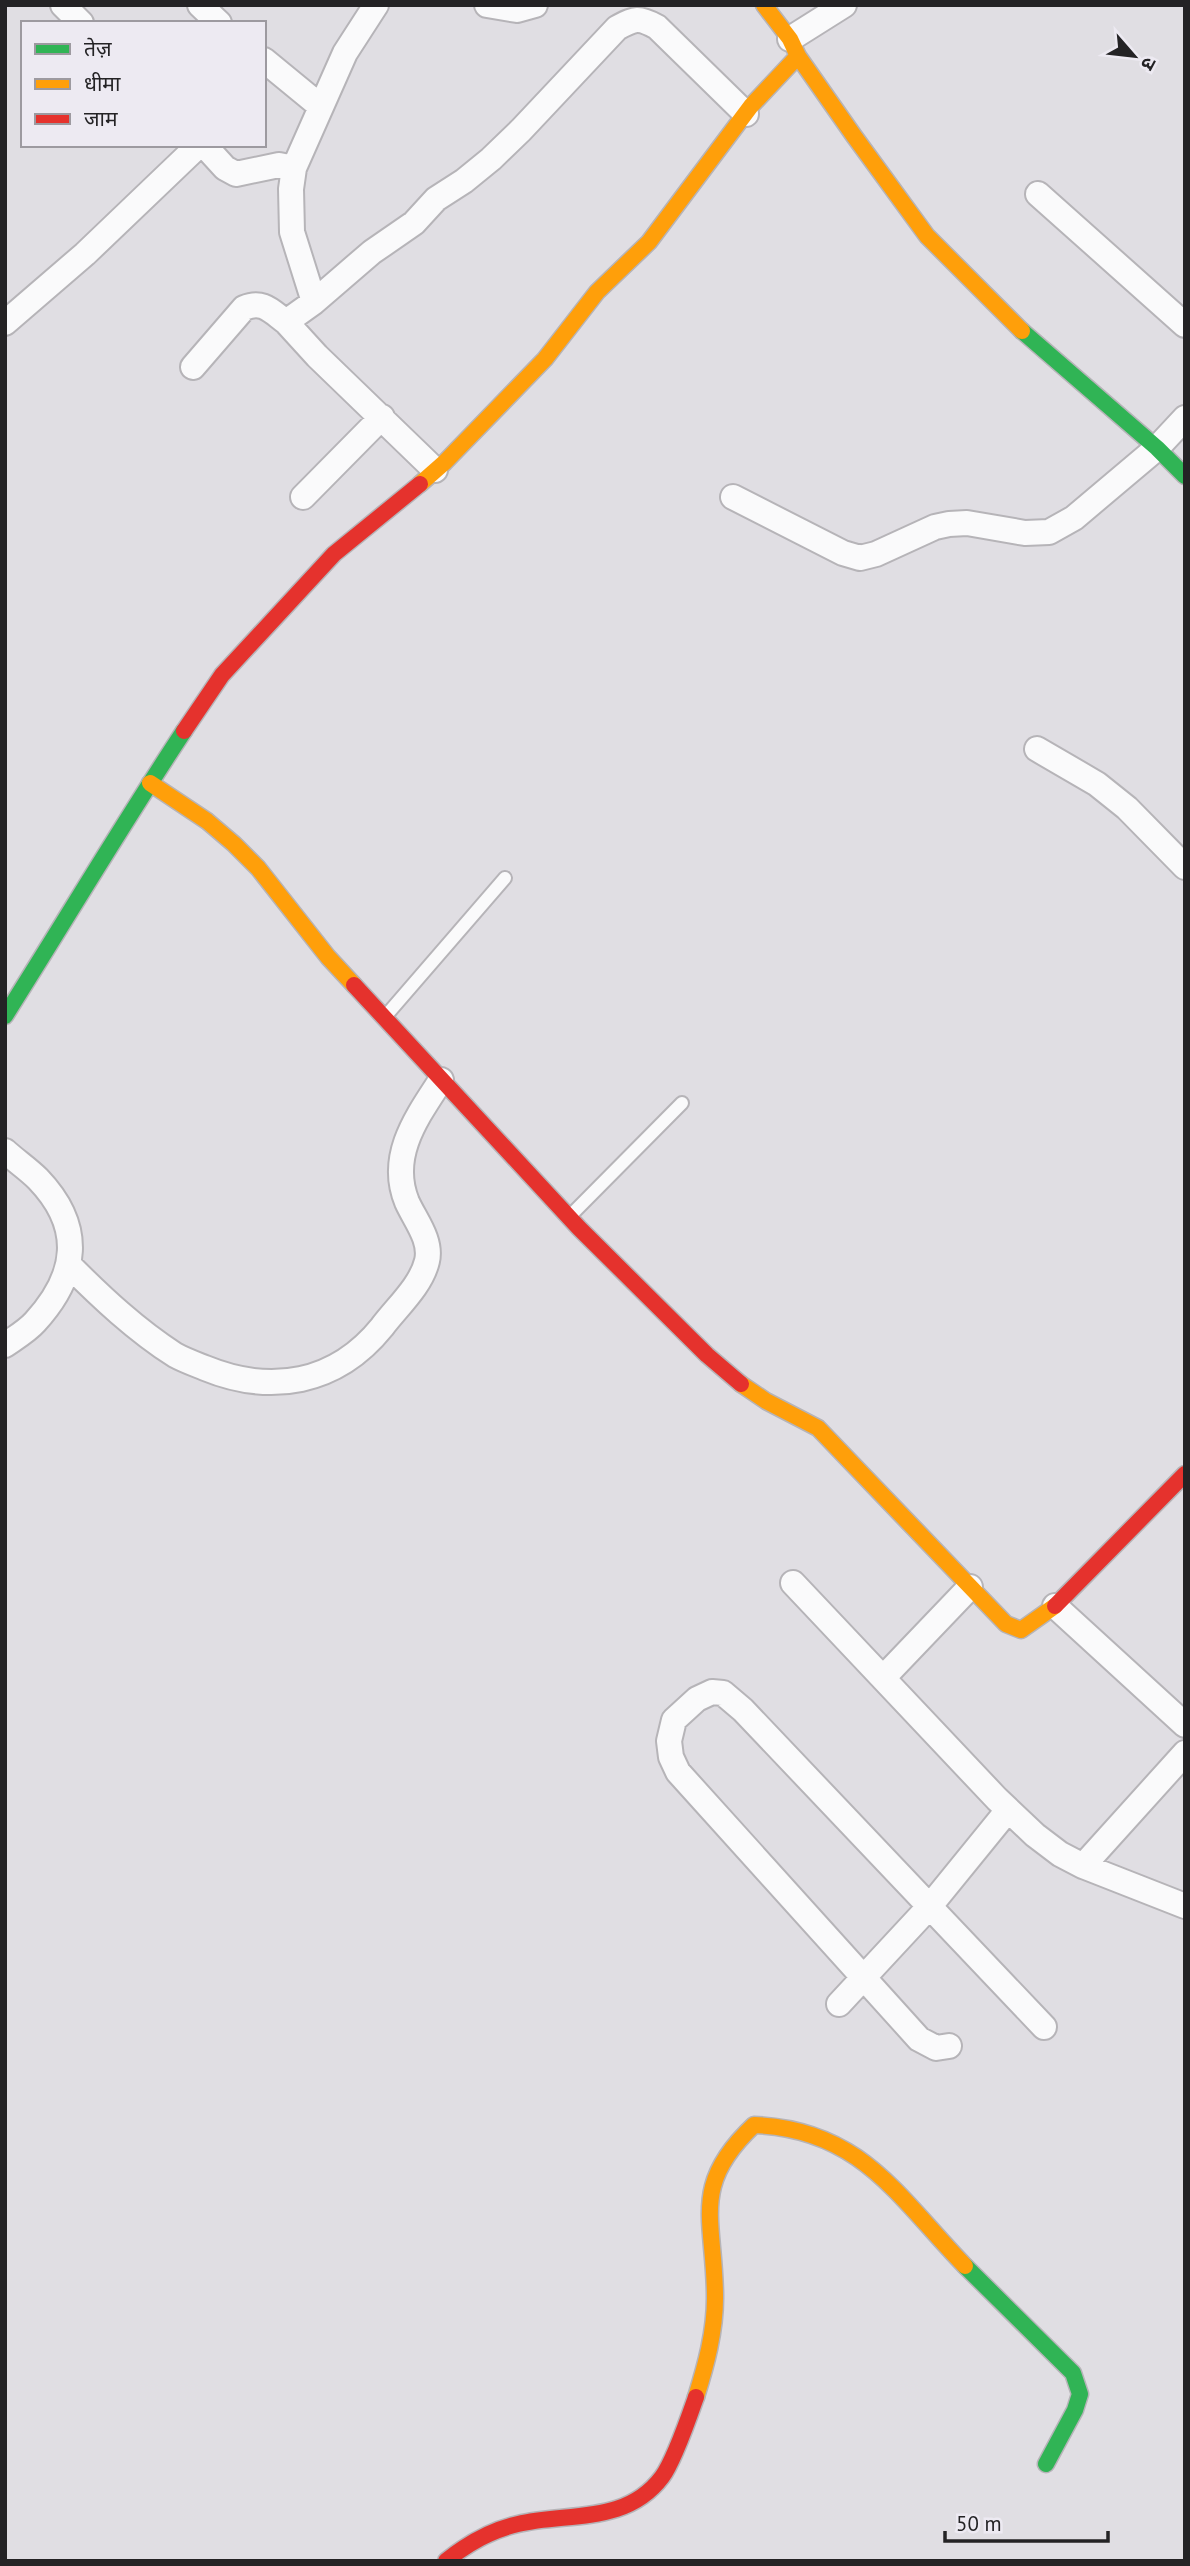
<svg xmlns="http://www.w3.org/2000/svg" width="1190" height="2566" font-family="'PT Sans','Noto Sans Devanagari',sans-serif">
  <rect width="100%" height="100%" fill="#e0dee3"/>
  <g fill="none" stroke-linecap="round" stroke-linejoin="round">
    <defs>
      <path id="lane" d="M384 1018 505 878
        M569 1217 682 1103"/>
      <path id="street" d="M63 5 81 23
        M200 5 219 23
        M376 5 345 53 294 168 291 189 292 232 314 302 286 322 317 356 435 470
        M487 5 517 10 535 5
        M790 39 844 5
        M264 60 320 106
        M204 145 225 168 236 174 279 165 294 168
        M1038 194 1185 325
        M314 302 372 252 414 223 436 199 464 181 491 159 521 130 617 28C635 18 639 17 657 27L746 114
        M5 323 85 254 199 145
        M193 367 244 308C263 300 271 311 286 322
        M303 497 382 417
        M733 497 843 553 860 558 876 554 935 527 949 524 967 523 1025 533 1049 532 1074 518 1157 448 1185 418
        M1037 749 1097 784 1127 808 1185 867
        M5 1151C16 1161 28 1169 38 1179 84 1227 78 1275 35 1322 27 1331 15 1338 5 1345
        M70 1266C102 1298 136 1330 175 1355 184 1360 195 1364 205 1368 271 1395 336 1384 382 1327 397 1307 421 1286 427 1261 432 1240 415 1220 407 1202 388 1156 417 1117 441 1080
        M793 1583 997 1799 1035 1835 1060 1854 1083 1866 1185 1906
        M1055 1606 1185 1725
        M883 1678 970 1587
        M1083 1866 1185 1753
        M839 2004 930 1906 1008 1810
        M949 2046 936 2048 919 2039 678 1772 671 1757 669 1741 674 1720 697 1699 712 1692 723 1693 743 1710 1044 2027"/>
      <path id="fast" d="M1022 331 1157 448 1185 476
        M5 1016C65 921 122 825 184 731
        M965 2266 1073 2373 1080 2394 1075 2410 1046 2464"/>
      <path id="slow" d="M764 5 790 39 798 56 854 136 927 236 1022 331
        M420 484 445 462 545 359 597 292 649 242 751 106 798 56
        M150 783 207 821 234 844 258 868 328 957 354 985
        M741 1384 766 1401 818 1428 1006 1624 1021 1630 1055 1606
        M696 2397C706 2365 715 2332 715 2298 715 2220 689 2186 754 2125 861 2129 898 2197 965 2266"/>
      <path id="jam" d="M184 731 222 675 334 554 420 484
        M354 985 579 1228 707 1355 741 1384
        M1055 1606 1185 1474
        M446 2561C467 2544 491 2530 518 2524 568 2512 626 2525 662 2477 674 2461 689 2417 696 2397"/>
    </defs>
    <use href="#lane" stroke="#b6b4b8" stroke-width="16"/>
    <use href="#street" stroke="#b6b4b8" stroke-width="28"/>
    <use href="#fast" stroke="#b6b4b8" stroke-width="19"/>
    <use href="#slow" stroke="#b6b4b8" stroke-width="19"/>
    <use href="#jam" stroke="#b6b4b8" stroke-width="19"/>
    <use href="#lane" stroke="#fafafb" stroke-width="12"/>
    <use href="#street" stroke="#fafafb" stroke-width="24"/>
    <use href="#fast" stroke="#30b455" stroke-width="16"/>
    <use href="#slow" stroke="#ff9f0a" stroke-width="16"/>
    <use href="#jam" stroke="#e5322d" stroke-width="16"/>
  </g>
  <rect width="1190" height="2566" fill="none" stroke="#242325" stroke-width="14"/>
  <rect x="21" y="21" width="245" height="126" fill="#edeaf2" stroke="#9d9aa0" stroke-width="2"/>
  <rect x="35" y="44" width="35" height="10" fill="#30b455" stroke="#9d9aa0" stroke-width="2"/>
  <text x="84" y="56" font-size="21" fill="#242325">तेज़</text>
  <rect x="35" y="79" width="35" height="10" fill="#ff9f0a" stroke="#9d9aa0" stroke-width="2"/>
  <text x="84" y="91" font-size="21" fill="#242325">धीमा</text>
  <rect x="35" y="114" width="35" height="10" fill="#e5322d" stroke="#9d9aa0" stroke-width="2"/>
  <text x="84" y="126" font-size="21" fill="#242325">जाम</text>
  <g transform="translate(1134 56) rotate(118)" stroke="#edeaf2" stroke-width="5" paint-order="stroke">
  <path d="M0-5L12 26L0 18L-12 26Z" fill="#242325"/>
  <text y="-10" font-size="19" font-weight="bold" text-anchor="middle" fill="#242325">उ</text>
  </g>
  <path d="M945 2531v10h163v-10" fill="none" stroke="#242325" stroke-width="3.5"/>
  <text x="956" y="2531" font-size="21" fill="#242325" stroke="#edeaf2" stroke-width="5" paint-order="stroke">50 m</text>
</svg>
